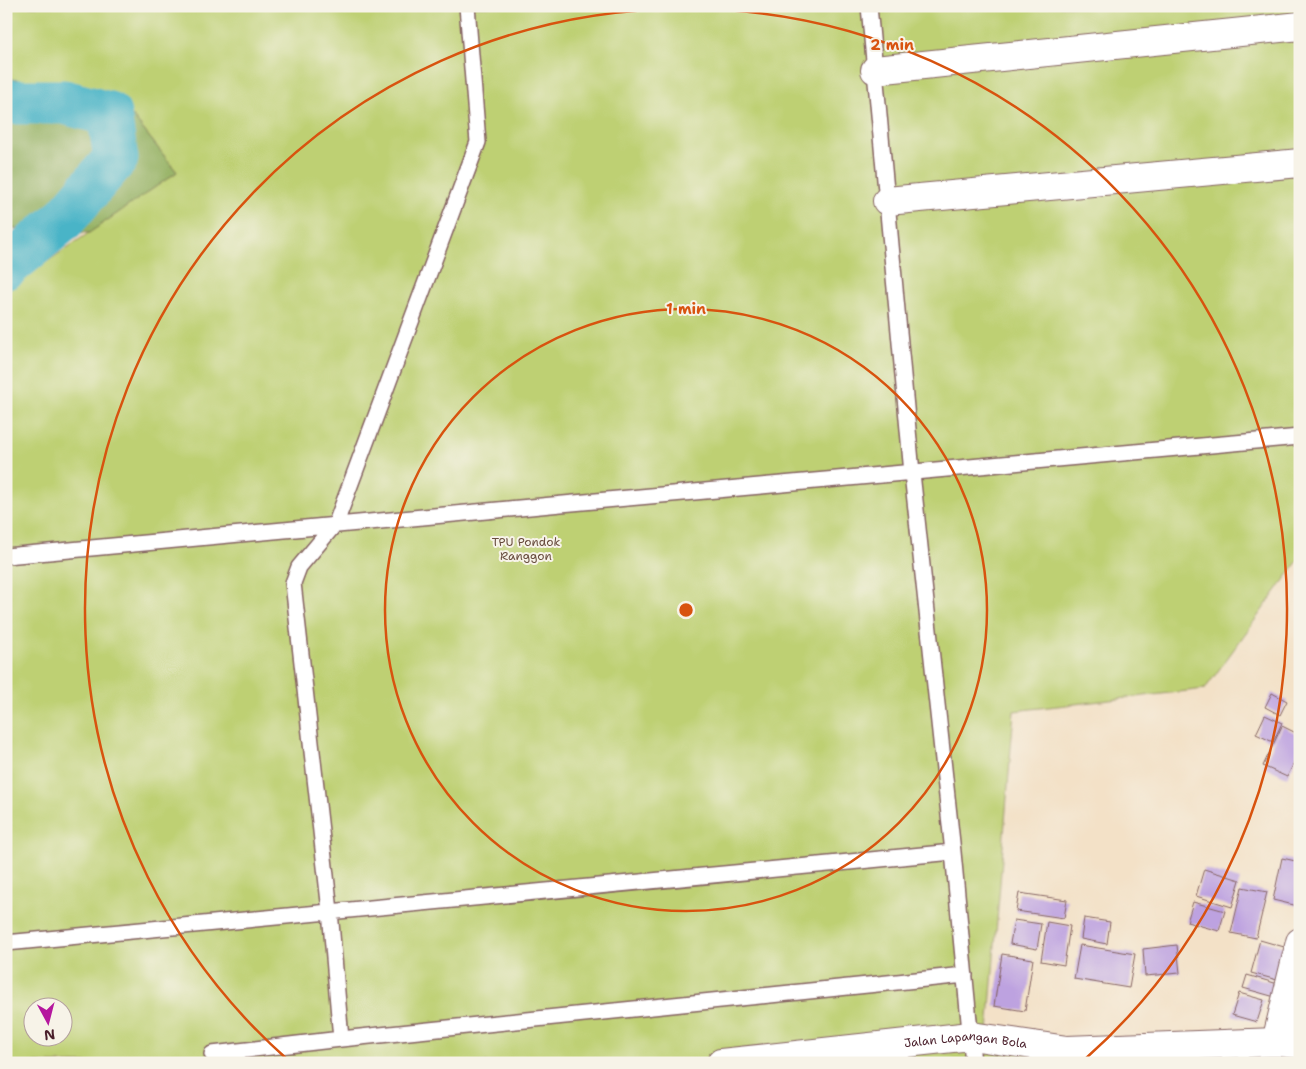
<svg xmlns="http://www.w3.org/2000/svg" width="1306" height="1069" font-family="'Shantell Sans',sans-serif">
  <rect width="100%" height="100%" fill="#f7f3e8"/>
  <filter id="ink" filterUnits="userSpaceOnUse"><feTurbulence type="fractalNoise" baseFrequency=".02" numOctaves="2"/><feDisplacementMap in="SourceGraphic" scale="10" xChannelSelector="R" yChannelSelector="G"/><feConvolveMatrix kernelMatrix="1 2 1 2 8 2 1 2 1" color-interpolation-filters="sRGB"/></filter>
  <filter id="wash" filterUnits="userSpaceOnUse"><feTurbulence type="fractalNoise" baseFrequency=".0096" numOctaves="4" result="noise"/><feDisplacementMap in="SourceGraphic" scale="20" xChannelSelector="R" yChannelSelector="G"/><feGaussianBlur stdDeviation="1.12" result="paint"/><feColorMatrix in="noise" values="0 0 0 0 0 0 0 0 0 0 0 0 0 0 0 0 0 1.4 0 .05"/><feComposite in="paint" operator="in"/></filter>
  <g filter="url(#wash)">
    <rect width="100%" height="100%" fill="#f3e1c7"/>
    <path fill="#bed073" stroke="#84784f" fill-rule="evenodd" d="M6 6H1300V558L1205 689 1014 711 987 1044 1093 1063H212L211 1057 123 1063H6V290L177 172 119 99 6 78ZM32 1006H62V1036H32Z"/>
    <path fill="#96b265" stroke="#706848" d="M6 78 119 99 177 172 89 233 6 228Z"/>
    <g fill="none" stroke-linecap="round" stroke-linejoin="round">
      <path stroke="#49b4c7" stroke-width="45" d="M6 102H64L109 114 116 158 63 220 6 267"/>
    </g>
    <g id="blocks">
      <path fill="#bda2e0" d="M1272 693 1287 701 1280 715 1265 707Z
        M1265 715 1282 723 1273 742 1256 734Z
        M1282 726 1300 735V751L1287 777 1263 766Z
        M1282 858 1300 862 1298 906 1273 900Z
        M1204 869 1240 880 1232 907 1196 896Z
        M1242 887 1267 892 1256 938 1231 933Z
        M1019 893 1067 900 1064 918 1016 911Z
        M1193 902 1225 911 1219 931 1187 922Z
        M1084 918 1110 922 1107 944 1081 939Z
        M1014 920 1041 924 1037 949 1010 944Z
        M1047 922 1070 926 1064 965 1041 961Z
        M1260 940 1291 949 1281 981 1251 973Z
        M1080 945 1135 954 1129 988 1074 979Z
        M1177 945 1180 973 1145 976 1143 949Z
        M1002 954 1033 959 1025 1011 994 1006Z
        M1247 975 1278 984 1275 997 1243 988Z
        M1239 993 1264 1000 1257 1022 1232 1015Z
        M1299 1011H1300V1030L1295 1029Z"/>
    </g>
  </g>
  <g filter="url(#ink)">
    <use href="#blocks" fill-opacity="0" stroke="#856362" stroke-width="1"/>
    <g fill="none" stroke-linecap="round" stroke-linejoin="round">
      <defs>
        <path id="service" d="M467 6 478 142 336 523 299 567 293 583 330 911 341 1039 965 975
          M869 6 912 473 953 852 973 1063
          M6 556C437 514 869 477 1300 437
          M6 943 953 852
          M212 1054 341 1039"/>
        <g id="minor">
          <path d="M875 70 1300 26"/>
          <path d="M887 201 1300 163"/>
          <path d="M1276 1042 1300 942"/>
          <path id="s1" d="M721 1063 971 1036 1067 1050 1276 1042 1300 1044"/>
        </g>
      </defs>
      <use href="#service" stroke="#856362" stroke-width="18"/>
      <use href="#minor" stroke="#856362" stroke-width="30"/>
      <use href="#service" stroke="#fff" stroke-width="15"/>
      <use href="#minor" stroke="#fff" stroke-width="28"/>
    </g>
  </g>
  <g fill="none" stroke="#d8530f" stroke-width="2.5">
    <circle cx="686" cy="610" r="301"/>
    <path d="M288 1060A601 601 0 1 1 1084 1060"/>
  </g>
  <g text-anchor="middle" dominant-baseline="central" stroke-width="4" stroke-linejoin="round" paint-order="stroke">
    <g font-size="12" fill="#674b3d" stroke="#f7f3e8">
      <text x="526" y="542">TPU Pondok<tspan x="526" dy="14">Ranggon</tspan></text>
    </g>
    <g font-size="12" fill="#4a1f2b" stroke="#f7f3e8">
      <text stroke="none"><textPath href="#s1" startOffset="246">Jalan Lapangan Bola</textPath></text>
    </g>
  </g>
  <circle cx="686" cy="610" r="8" fill="#d8530f" stroke="#f7f3e8" stroke-width="2.5"/>
  <g font-size="15" text-anchor="middle" font-weight="bold" fill="#d8530f" stroke="#f7f3e8" stroke-width="4" stroke-linejoin="round" paint-order="stroke">
    <text x="892" y="50">2 min</text>
    <text x="686" y="314">1 min</text>
  </g>
  <rect width="1306" height="1069" fill="none" stroke="#f7f3e8" stroke-width="25"/>
  <g transform="translate(48 1022) rotate(173)"><circle r="24" fill="#f7f3e8" stroke="#b29e9c"/>
  <path d="M0-4L9 19L0 12L-9 19Z" fill="#b5179e"/>
  <text y="-8" font-size="14" font-weight="bold" text-anchor="middle" fill="#4a1f2b">N</text>
  </g>
</svg>
